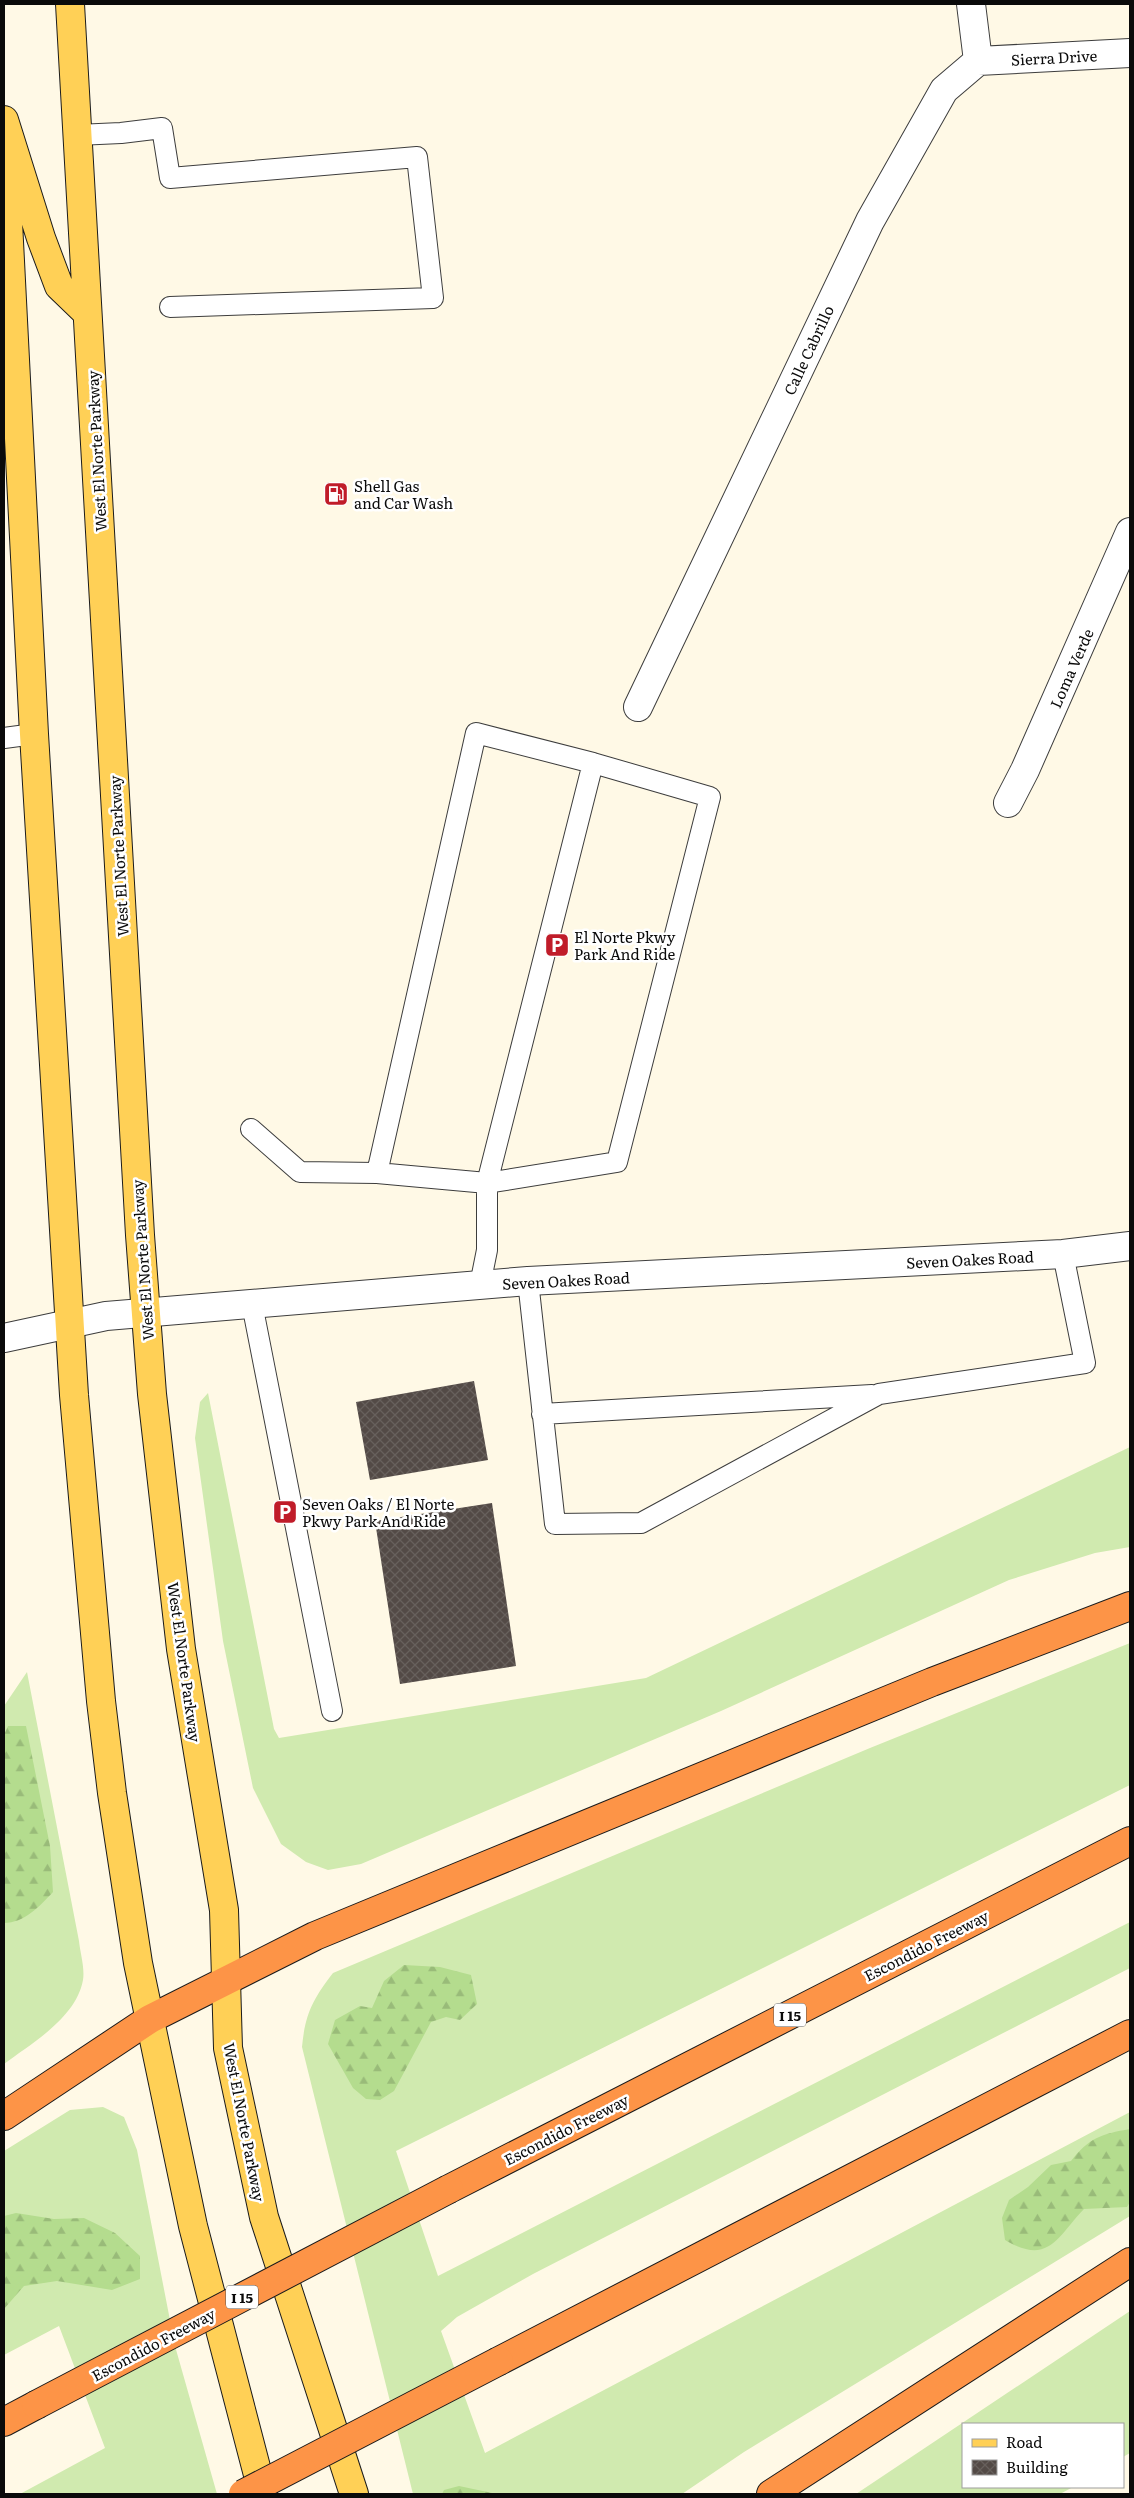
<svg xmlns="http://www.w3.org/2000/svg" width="1134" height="2498" font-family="Literata,serif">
  <defs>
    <pattern id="forest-firs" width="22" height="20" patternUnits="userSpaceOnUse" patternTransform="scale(1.25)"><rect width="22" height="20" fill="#b4dc8e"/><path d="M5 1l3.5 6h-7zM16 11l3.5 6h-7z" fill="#99bb79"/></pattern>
    <pattern id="building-cross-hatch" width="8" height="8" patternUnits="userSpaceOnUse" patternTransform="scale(1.25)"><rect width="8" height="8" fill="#534a46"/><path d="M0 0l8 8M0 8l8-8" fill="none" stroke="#67605c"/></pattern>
  </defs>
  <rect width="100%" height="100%" fill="#fff9e6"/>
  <path fill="#d0eaaf" d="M208 1393 274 1729 279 1738 646 1678 1130 1447V1547L1095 1553 1009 1580 721 1711 361 1864 328 1870 306 1862 281 1844 253 1788 223 1641 195 1438 200 1402Z
    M1130 1643V1785L396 2151 438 2276 1130 1922V1968L533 2274 457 2317 441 2331 485 2453 1130 2112V2216L744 2452 682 2494H413L302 2047C305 2014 313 1999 333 1973L870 1748Z
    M27 1672 79 1941C80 1952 85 1968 83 1980 76 2018 32 2043 4 2064V1706Z
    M103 2107 124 2117 137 2150 175 2346 217 2494H20L105 2448 59 2326 4 2355V2151L70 2110Z
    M1130 2311V2453L1123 2457V2424H963V2487H1073L1060 2494H856Z"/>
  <path fill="url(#forest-firs)" d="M8 1726H26L50 1846 53 1892C40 1906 24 1923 4 1923V1735Z
    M404 1965 440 1967 471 1975 477 2004 460 2020 446 2017 431 2022 394 2091 380 2100 366 2099 353 2088 328 2044 335 2020 360 2006 372 2008 384 1981Z
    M1130 2129V2202L1127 2207 1084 2209C1057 2237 1049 2266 1005 2240L1002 2218 1009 2200 1028 2187 1051 2165 1071 2161C1089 2138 1101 2134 1130 2129Z
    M16 2213 54 2219 84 2218 115 2233 140 2256V2279L112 2290 57 2281 24 2286 4 2309V2216Z
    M459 2486 497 2494H442L444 2490Z"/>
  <path fill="url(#building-cross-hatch)" d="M474 1381 488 1460 370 1480 356 1402Z
    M492 1503 516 1666 400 1684 375 1521Z"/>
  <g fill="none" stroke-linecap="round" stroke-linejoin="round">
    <defs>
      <path id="service" d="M77 135 121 133 162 128 170 178 417 157 433 298 170 307
        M4 738 34 734
        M251 1129 300 1172 377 1173 476 733 593 763 487 1183V1250L480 1285
        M377 1173 487 1183 617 1162 710 797 593 763
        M528 1281 555 1524 641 1523 879 1394 1085 1363 1063 1254
        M252 1304 332 1711
        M542 1414 872 1395"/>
      <path id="minor" d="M978 61 1130 53
        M638 707 870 221 944 90 978 61 971 4
        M1008 803 1025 770 1130 532"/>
      <path id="tertiary" d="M4 1338 106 1316 528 1281 1063 1254 1130 1246"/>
      <path id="primary" d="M70 4 140 1235 152 1394 181 1649 224 1910 228 2048 264 2217 354 2494
        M4 120 41 238 59 286 87 313
        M4 143 34 734 74 1395 101 1701 112 1793 138 1963 193 2226 263 2494"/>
      <path id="motorway" d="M4 2116 150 2019 315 1936 932 1682 1130 1606
        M449 2189 1130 1841
        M499 2361 1130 2034
        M4 2422 36 2405
        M771 2494 1130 2262"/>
    </defs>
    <use href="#service" stroke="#3d3d3d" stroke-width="22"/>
    <use href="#minor" stroke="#3d3d3d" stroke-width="30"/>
    <use href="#tertiary" stroke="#3d3d3d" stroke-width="30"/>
    <use href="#primary" stroke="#1b1b1b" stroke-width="30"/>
    <use href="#motorway" stroke="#1b1b1b" stroke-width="30"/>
    <use href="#service" stroke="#fff" stroke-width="20"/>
    <use href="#minor" stroke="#fff" stroke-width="28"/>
    <use href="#tertiary" stroke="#fff" stroke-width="28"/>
    <use href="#primary" stroke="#ffd056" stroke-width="28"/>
    <use href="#motorway" stroke="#fd9447" stroke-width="28"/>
    <defs>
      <path id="motorway-bridge" d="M36 2405 449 2189
        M243 2494 499 2361"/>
    </defs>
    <use href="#motorway-bridge" stroke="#1b1b1b" stroke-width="30" stroke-linecap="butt"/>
    <use href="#motorway-bridge" stroke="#fd9447" stroke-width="28"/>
  </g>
  <defs>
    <symbol id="fuel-square" viewBox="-11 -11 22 22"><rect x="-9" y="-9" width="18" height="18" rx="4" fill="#c01c29" stroke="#fff"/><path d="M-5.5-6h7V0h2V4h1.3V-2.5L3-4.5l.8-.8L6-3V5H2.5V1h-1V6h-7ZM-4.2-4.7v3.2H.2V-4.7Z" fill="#fff"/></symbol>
    <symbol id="parking-square" viewBox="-11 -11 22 22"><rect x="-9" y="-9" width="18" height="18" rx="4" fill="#c01c29" stroke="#fff"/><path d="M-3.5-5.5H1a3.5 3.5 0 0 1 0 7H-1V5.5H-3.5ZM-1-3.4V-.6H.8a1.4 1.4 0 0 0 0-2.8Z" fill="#fff"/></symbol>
  </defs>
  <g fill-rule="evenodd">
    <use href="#fuel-square" x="322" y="480" width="28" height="28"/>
    <use href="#parking-square" x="543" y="931" width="28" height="28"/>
    <use href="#parking-square" x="271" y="1498" width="28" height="28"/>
  </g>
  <g text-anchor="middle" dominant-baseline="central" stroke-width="5" stroke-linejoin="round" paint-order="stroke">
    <g fill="#fff" stroke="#545454" stroke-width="1">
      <rect x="774" y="2003.5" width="32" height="23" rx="4"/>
      <rect x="226" y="2285.5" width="32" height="23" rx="4"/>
    </g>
    <g font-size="14" font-weight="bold" fill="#0a0a0a">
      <text x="790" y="2015">I 15</text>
      <text x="242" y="2297">I 15</text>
    </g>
    <g font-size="15" fill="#0a0a0a" stroke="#fff">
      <text transform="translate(1054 57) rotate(-3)">Sierra Drive</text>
      <text transform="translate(808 350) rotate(-65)">Calle Cabrillo</text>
      <text transform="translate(96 451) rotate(-93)">West El Norte Parkway</text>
      <text transform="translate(1071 668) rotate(-66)">Loma Verde</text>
      <text transform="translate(118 856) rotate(-93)">West El Norte Parkway</text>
      <text transform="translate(970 1259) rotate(-3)">Seven Oakes Road</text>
      <text transform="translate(142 1260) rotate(-94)">West El Norte Parkway</text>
      <text transform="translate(566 1280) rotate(-3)">Seven Oakes Road</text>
      <text transform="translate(185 1662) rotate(82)">West El Norte Parkway</text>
      <text transform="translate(926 1945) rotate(-27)">Escondido Freeway</text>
      <text transform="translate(245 2122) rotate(79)">West El Norte Parkway</text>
      <text transform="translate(566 2129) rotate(-27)">Escondido Freeway</text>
      <text transform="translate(153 2344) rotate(-28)">Escondido Freeway</text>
    </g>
    <g font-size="15" fill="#0a0a0a" stroke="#fff" text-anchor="start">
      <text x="354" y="485">Shell Gas<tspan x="354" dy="17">and Car Wash</tspan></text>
      <text x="574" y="936">El Norte Pkwy<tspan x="574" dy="17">Park And Ride</tspan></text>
      <text x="302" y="1503">Seven Oaks / El Norte<tspan x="302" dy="17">Pkwy Park And Ride</tspan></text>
    </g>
  </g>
  <rect width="1134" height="2498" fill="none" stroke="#0a0a0a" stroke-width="10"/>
  <rect x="962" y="2423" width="162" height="65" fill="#ffffff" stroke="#9d9d9d"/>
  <rect x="972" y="2439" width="25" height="8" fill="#ffd056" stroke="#9d9d9d"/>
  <text x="1006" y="2448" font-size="15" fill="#0a0a0a">Road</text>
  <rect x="972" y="2460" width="25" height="15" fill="url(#building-cross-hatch)" stroke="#9d9d9d"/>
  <text x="1006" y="2473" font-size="15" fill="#0a0a0a">Building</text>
</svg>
